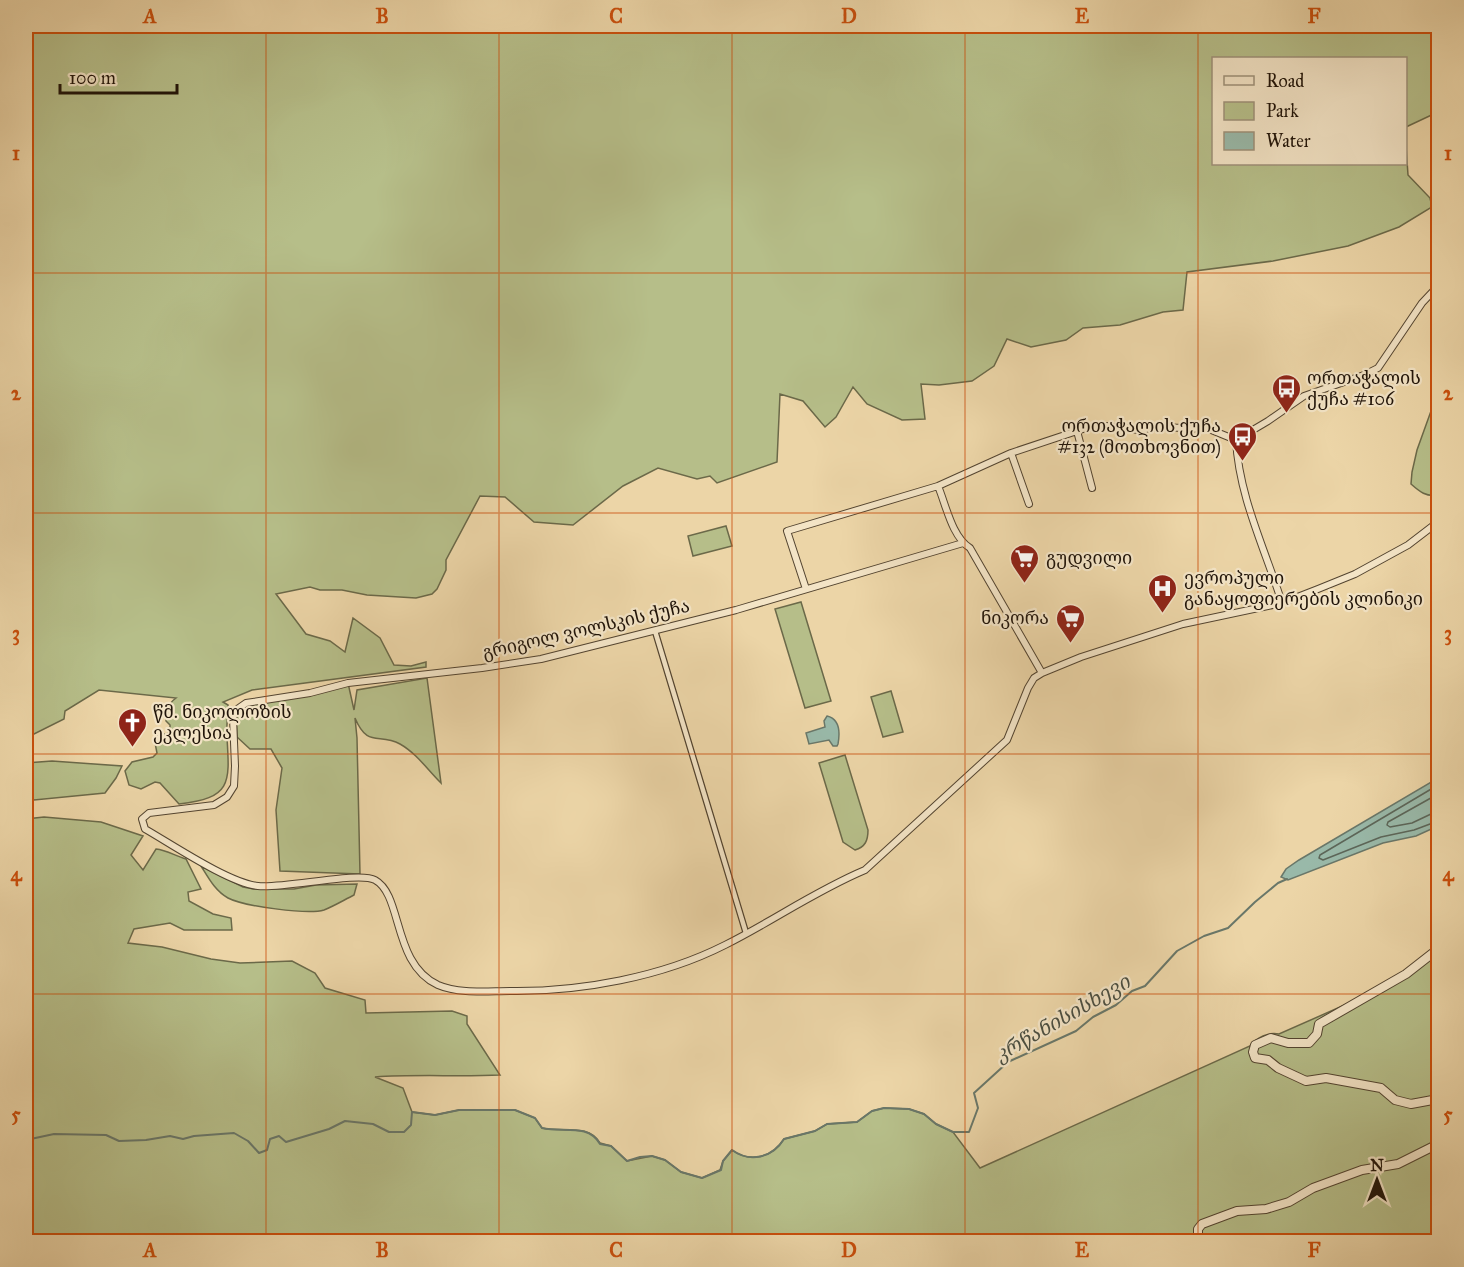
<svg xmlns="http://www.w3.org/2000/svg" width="1464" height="1267" font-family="'IM FELL Great Primer','Noto Serif Georgian',serif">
  <rect width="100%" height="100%" fill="#ecd5a7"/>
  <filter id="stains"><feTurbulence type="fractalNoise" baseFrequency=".00333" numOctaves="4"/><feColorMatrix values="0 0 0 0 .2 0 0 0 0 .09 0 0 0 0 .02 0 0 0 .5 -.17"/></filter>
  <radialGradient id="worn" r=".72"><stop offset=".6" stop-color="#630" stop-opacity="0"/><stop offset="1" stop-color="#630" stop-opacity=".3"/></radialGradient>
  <path fill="#b6be89" stroke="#6b6949" stroke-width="1.5" d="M26 26H1430L1438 90V112L1406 127V58H1214V164H1406V146L1408 175 1430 198 1432 207 1399 227 1348 246 1273 261 1187 272 1183 310 1163 312 1120 325 1083 328 1066 340 1031 347 1007 339 994 366 972 381 939 385 921 384 925 419 902 420 867 404 853 387 836 417 825 427 803 401 780 394 777 462 717 483 710 476 697 479 658 468 623 486 573 525 534 522 505 497 480 496 446 560V570L437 589 432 594 416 598 367 595 342 590H320L310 587 276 594 306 634 330 641 345 652 353 618 380 638 394 665 411 666 426 662V667L252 690 223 702 228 705C228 716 226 727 227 738 230 784 231 798 179 804L160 783 155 782 141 789 129 785 125 771 132 762 153 757 157 753 155 743 156 737 161 734H167L170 730V725L166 721C166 710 168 704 176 698L99 690 65 711 64 719 26 738Z
    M1438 371V495C1426 497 1420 492 1411 484L1412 472 1417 450 1431 411 1438 400Z
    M726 526 732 546 693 556 688 536Z
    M801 602 831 701 805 708 775 609Z
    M427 678 441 783C428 770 416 753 400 744 379 732 368 749 355 718L357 738 360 874 280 871 276 810 282 768 271 749H250L237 737 236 710 271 698 348 683 354 710 357 690Z
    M891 691 903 732 883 737 871 697Z
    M845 755 868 830C868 841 865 847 855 850L843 842 819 763Z
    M52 761 122 766 116 778 105 793 34 800 26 790V763Z
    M44 817 101 822 143 836 131 855 143 870 156 849C167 850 175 856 186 859L201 889 188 892 189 901 213 914 231 918 232 930H184L170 923 134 929 128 943 162 947 211 959 240 963 292 961 315 973 325 988 365 1000 366 1013 452 1011 467 1016V1024L500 1075C458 1077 417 1074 375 1077L403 1088 412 1112 435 1115 459 1110H515L535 1118 542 1128C563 1133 588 1123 600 1143L611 1146 627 1161 652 1156 665 1160 681 1172 702 1178 720 1170 723 1161 732 1150C750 1163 772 1158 784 1139L815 1131 827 1124 857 1122 872 1111 884 1108 909 1109 924 1114 936 1124 953 1132 980 1168 1250 1046C1257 1037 1268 1032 1279 1034L1365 996 1415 965 1438 944V1241H26V819Z
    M201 866 243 887 254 889H294L316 885 357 884 354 895C344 900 334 906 324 910 308 915 243 906 228 898 215 891 208 877 201 866Z"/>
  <path fill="#99b9a9" stroke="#697769" stroke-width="1.5" d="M827 716C840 719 840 733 838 744L837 746H833L829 740 809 744 806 733 825 727 824 721Z
    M1438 778V826L1416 836 1383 843 1288 880 1281 877 1286 869 1299 860Z"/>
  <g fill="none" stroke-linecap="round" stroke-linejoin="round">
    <path stroke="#5c6659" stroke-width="1.5" d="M1438 785 1320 855 1319 858 1323 860 1381 837 1414 830 1438 821
      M1438 794 1388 822 1387 825 1390 827 1412 823 1431 814 1438 813"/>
    <path stroke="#697769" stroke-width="2" d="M26 1140 54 1134 106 1135 119 1141 146 1140 170 1136 183 1139 194 1136 234 1133 248 1141 259 1153 267 1150 270 1139 279 1136 286 1142 329 1129 345 1121 373 1124 389 1132H404L411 1125 412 1112 435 1115 459 1110H515L535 1118 542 1128C563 1133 588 1123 600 1144L611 1146 627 1161 640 1157 652 1156 665 1160 681 1172 702 1178 721 1170 723 1161 732 1150C750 1163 772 1158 784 1139L815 1131 827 1124 857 1122 872 1111 884 1108 909 1109 924 1114 936 1124 953 1132H969L978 1108 974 1093 1008 1062 1076 1031 1093 1017 1116 1005 1132 991 1145 986 1177 951 1204 936 1228 928 1255 902 1278 883 1287 879"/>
    <defs>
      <path id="pedestrian" d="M655 631 746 933"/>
      <path id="minor" d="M1077 431 1092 488
        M1236 440 1268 421 1304 396 1364 375 1378 368 1422 303 1438 286
        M1236 440C1239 497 1265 549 1282 603
        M1011 453 1029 504
        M938 486C946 505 952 537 970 548L1042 673
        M963 543 736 610 541 659 482 668 348 683 310 693 246 703 236 710 233 718 235 766 234 786 227 797 214 805 149 813 142 819 145 829C173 845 229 883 258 886 284 889 359 871 375 880 403 895 392 964 438 985 459 994 487 991 510 991 580 992 662 977 725 945 773 921 815 891 865 870L1007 740 1028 688 1034 678 1042 673 1081 657 1183 624 1282 603 1318 589 1355 574 1408 545 1438 522
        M806 589 787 531 938 486 1011 453 1086 428 1106 426 1139 430 1159 427 1209 429 1236 440"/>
      <path id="tertiary" d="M1438 949 1406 974 1319 1024 1317 1034 1309 1043H1288L1271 1038 1255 1045 1253 1052 1255 1058 1268 1060 1278 1068 1306 1081 1326 1078 1381 1088 1395 1100 1411 1104 1438 1099
        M1204 1242 1198 1237V1229L1202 1224 1237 1211 1266 1209 1289 1202 1313 1188 1362 1170 1398 1164 1438 1144"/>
    </defs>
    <use href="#pedestrian" stroke="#534430" stroke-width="7"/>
    <use href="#minor" stroke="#534430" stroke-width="8"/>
    <use href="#tertiary" stroke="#534430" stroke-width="10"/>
    <use href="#pedestrian" stroke="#f3e4c6" stroke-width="4.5"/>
    <use href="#minor" stroke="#f3e4c6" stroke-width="6"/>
    <use href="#tertiary" stroke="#f3e4c6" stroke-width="8"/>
  </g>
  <path fill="none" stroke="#ca4f0c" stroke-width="1.5" stroke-opacity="0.55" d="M266 26V1242M499 26V1242M732 26V1242M965 26V1242M1198 26V1242M26 273H1438M26 513H1438M26 754H1438M26 994H1438"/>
  <defs>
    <symbol id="bus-pin" viewBox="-11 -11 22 30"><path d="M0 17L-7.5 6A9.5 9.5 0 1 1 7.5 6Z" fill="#8f2418" stroke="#f3e4c6"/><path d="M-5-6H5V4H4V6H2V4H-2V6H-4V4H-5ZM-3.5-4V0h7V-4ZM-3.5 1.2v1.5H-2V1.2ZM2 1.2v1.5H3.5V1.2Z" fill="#fff"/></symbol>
    <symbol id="supermarket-pin" viewBox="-11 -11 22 30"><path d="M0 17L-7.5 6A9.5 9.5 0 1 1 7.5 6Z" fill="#8f2418" stroke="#f3e4c6"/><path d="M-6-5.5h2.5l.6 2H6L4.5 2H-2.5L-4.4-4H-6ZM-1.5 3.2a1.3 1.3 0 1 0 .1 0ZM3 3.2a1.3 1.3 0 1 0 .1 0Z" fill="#fff"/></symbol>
    <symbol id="hospital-pin" viewBox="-11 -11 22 30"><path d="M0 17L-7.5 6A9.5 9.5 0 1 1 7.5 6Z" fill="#8f2418" stroke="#f3e4c6"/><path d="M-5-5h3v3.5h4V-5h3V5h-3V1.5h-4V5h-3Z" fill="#fff"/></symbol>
    <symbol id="church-pin" viewBox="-11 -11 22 30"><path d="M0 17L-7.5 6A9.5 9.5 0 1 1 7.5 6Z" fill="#8f2418" stroke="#f3e4c6"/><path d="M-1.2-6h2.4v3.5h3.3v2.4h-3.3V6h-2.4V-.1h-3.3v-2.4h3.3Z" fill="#fff"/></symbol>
  </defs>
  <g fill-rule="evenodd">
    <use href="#bus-pin" x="1270" y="372" width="33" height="45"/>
    <use href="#bus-pin" x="1226" y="420" width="33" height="45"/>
    <use href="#supermarket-pin" x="1008" y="542" width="33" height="45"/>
    <use href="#hospital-pin" x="1146" y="572" width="33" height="45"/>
    <use href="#supermarket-pin" x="1054" y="602" width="33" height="45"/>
    <use href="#church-pin" x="116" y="706" width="33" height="45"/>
  </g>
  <g text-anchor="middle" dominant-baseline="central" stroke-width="4.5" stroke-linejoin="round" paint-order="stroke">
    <g font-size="18" fill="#201409" stroke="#f3e4c6" text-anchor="start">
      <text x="1307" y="378">ორთაჭალის<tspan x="1307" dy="21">ქუჩა #106</tspan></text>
      <text x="1221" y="426" text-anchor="end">ორთაჭალის ქუჩა<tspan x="1221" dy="21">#132 (მოთხოვნით)</tspan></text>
      <text x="1046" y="558">გუდვილი</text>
      <text x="1184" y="578">ევროპული<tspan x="1184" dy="21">განაყოფიერების კლინიკი</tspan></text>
      <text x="1049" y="618" text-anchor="end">ნიკორა</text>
      <text x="153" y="712">წმ. ნიკოლოზის<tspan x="153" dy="21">ეკლესია</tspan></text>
    </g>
    <g font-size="18" fill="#201409" stroke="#f3e4c6">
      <text transform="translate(586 629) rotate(-13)">გრიგოლ ვოლსკის ქუჩა</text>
    </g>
    <g font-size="20" font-style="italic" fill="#4a4e41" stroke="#f3e4c6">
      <text transform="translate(1062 1018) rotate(-30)">კრწანისისხევი</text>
    </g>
  </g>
  <rect width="1464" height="1267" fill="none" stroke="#ecd5a7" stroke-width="66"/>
  <rect x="1212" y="57" width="195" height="108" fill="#f3e4c6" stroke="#9f917a" stroke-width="1.5"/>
  <rect x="1224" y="76" width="30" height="9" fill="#f3e4c6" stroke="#9f917a" stroke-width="1.5"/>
  <text x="1266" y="87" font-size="18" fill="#201409">Road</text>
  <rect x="1224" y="102" width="30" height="18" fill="#b6be89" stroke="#9f917a" stroke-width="1.5"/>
  <text x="1266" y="117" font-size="18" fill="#201409">Park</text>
  <rect x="1224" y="132" width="30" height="18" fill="#99b9a9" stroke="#9f917a" stroke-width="1.5"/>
  <text x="1266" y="147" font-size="18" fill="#201409">Water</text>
  <g transform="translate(1377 1180)" stroke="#f3e4c6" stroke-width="4.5" paint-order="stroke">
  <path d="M0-4.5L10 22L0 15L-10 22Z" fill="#201409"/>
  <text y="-9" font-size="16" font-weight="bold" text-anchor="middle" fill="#201409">N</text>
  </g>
  <path d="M60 84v9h117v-9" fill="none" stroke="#201409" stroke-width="3"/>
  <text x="69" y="84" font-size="18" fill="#201409" stroke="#f3e4c6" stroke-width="4.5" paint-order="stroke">100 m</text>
  <rect x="33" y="33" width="1398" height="1201" fill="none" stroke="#ca4f0c" stroke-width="2"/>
  <g font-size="20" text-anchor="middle" font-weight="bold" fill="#ca4f0c">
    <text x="150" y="23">A</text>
    <text x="382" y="23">B</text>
    <text x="616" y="23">C</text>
    <text x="849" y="23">D</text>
    <text x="1082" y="23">E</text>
    <text x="1314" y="23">F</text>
    <text x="16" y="160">1</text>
    <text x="1448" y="160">1</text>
    <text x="16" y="400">2</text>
    <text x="1448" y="400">2</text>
    <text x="16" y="640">3</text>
    <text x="1448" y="640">3</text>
    <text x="16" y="881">4</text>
    <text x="1448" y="881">4</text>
    <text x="16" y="1121">5</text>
    <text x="1448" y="1121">5</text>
    <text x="150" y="1257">A</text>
    <text x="382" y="1257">B</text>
    <text x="616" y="1257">C</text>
    <text x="849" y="1257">D</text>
    <text x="1082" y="1257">E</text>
    <text x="1314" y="1257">F</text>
  </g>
  <rect width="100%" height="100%" filter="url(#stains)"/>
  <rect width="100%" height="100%" fill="url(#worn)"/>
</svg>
